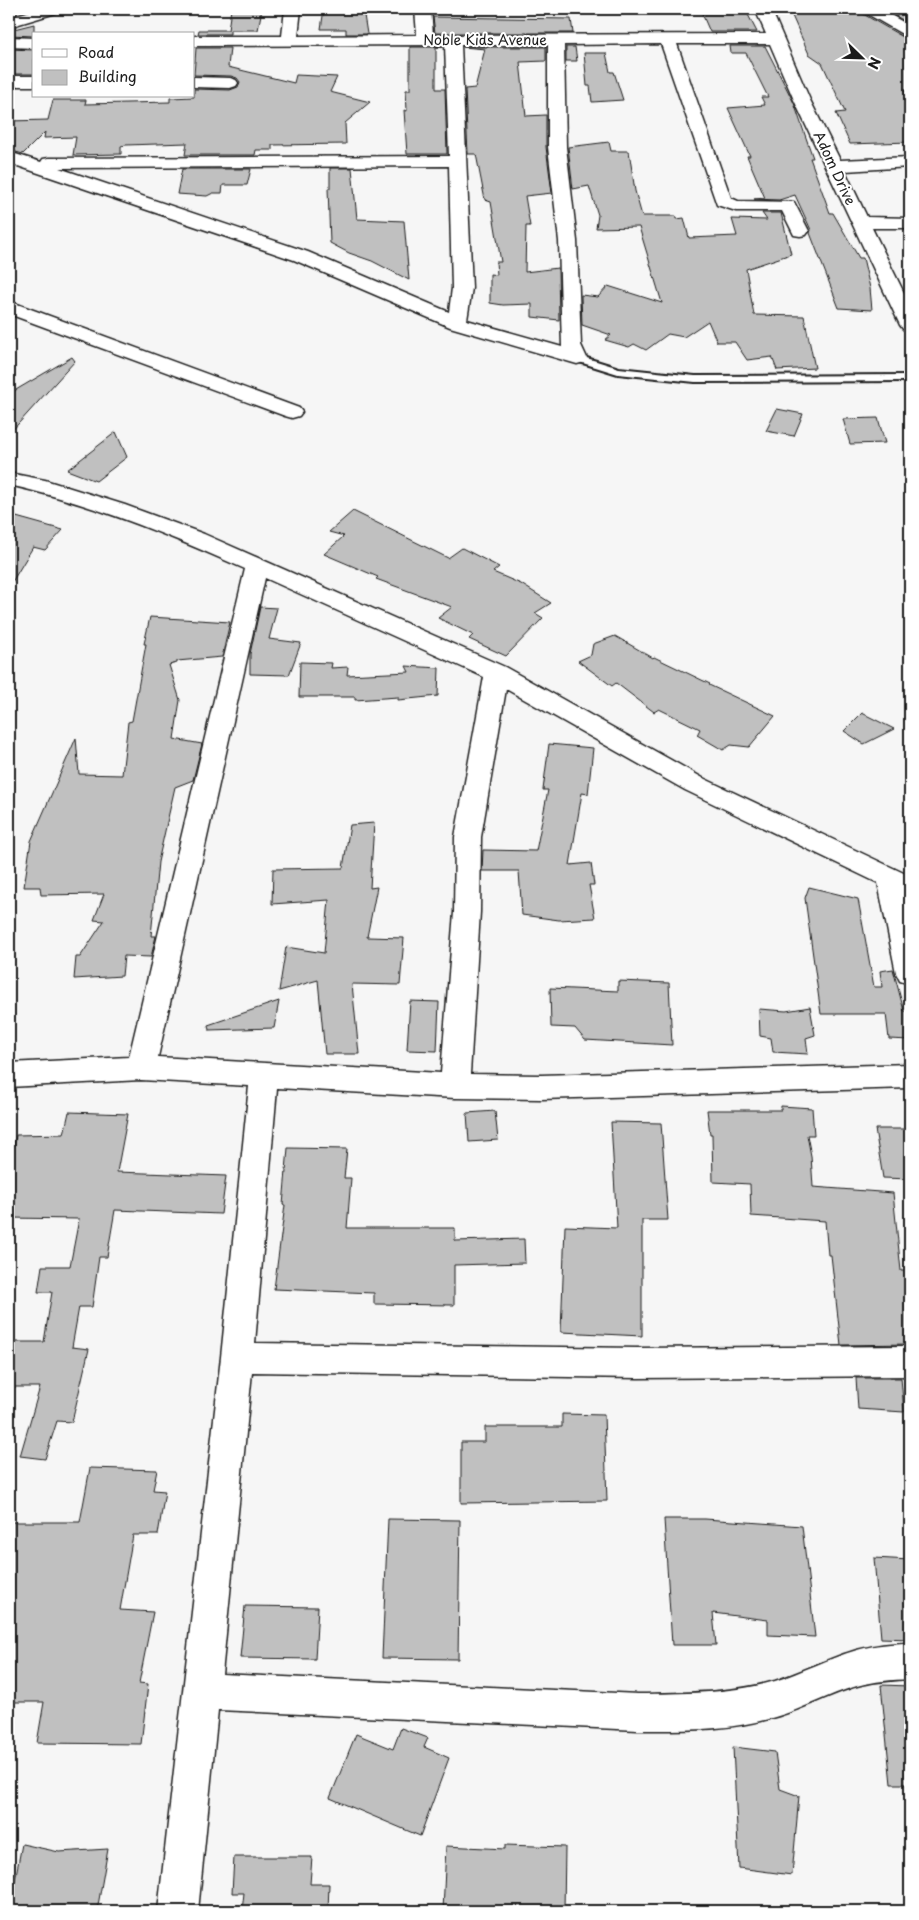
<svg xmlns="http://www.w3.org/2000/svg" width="919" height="1920" font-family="'Playpen Sans',sans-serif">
  <rect width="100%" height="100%" fill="#f6f6f6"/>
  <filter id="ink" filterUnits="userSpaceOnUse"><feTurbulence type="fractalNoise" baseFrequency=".02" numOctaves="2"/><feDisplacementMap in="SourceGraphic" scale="10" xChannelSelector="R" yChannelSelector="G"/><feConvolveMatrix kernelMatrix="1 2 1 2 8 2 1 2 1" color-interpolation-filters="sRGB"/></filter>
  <g filter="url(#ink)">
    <path fill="#c0c0c0" stroke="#1c1c1c" d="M231 9H262L258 30H230V34H198L199 30H228Z
      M324 9H363L367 34H346V29H321Z
      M700 9H745L757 32H710Z
      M789 9H859L863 14 903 37 910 39V88L904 89 910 114V142L850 144 836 113 845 112 822 63 809 54Z
      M883 9H910V24Z
      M433 17 571 19 573 33H435Z
      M34 24V36L9 35 10 30Z
      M730 46H765L794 103 813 158H810L830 213H833L859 258H863L870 288 872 310 839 308 810 233 811 230 795 195 779 200 754 199 765 198 747 156H750L728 108 765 105 761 97H768L746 53H731Z
      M410 47H443L436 48V89H445L447 154H407L404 110 407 111 406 90H410Z
      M463 47H546V61L520 62 526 116 546 115V147L552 193 525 196 530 226H526L525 272 558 268 559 320 532 317V304L503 305 490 303V274L497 275 496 262H501L491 202 485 200 476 154H468L465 89 475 88 485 49Z
      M566 47H575L577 61H566Z
      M196 48H230L228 67 294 83 296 75 337 77 330 92 370 102 345 123 346 144 272 145V150H256L255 155H185L187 143 126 145 121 146V154L73 155 76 137 44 138 45 132 23 154 9 150V121L48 120 53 100H86L85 104 170 102V98L194 97V89L230 90 238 87 240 82 237 78 231 76 194 75Z
      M9 49 34 50V74H9Z
      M584 53H606L610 72H614L623 100 592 102 590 86H587Z
      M609 142 611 151H629L635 191 642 216H676L677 219 684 218 689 238 737 236 732 219 767 220 762 213H781L791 254 746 269 754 315 804 316 815 368 777 370 772 357 747 360 735 342H717L708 321 684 337 668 334 646 350 634 344 629 347 605 340 611 335 582 325 581 295 598 297 608 286 662 303 639 227 596 228 598 215 589 186 573 189 568 147Z
      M330 168H352L357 219 404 221 409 280 372 261 349 253 330 243 328 188H330Z
      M182 169H251L247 185H223L222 193H213L207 196 177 194Z
      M72 357 75 361 9 434V394Z
      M777 409 803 414 794 436 766 431Z
      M878 418 885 443 850 444 843 419Z
      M116 432 127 457 96 481 67 470Z
      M353 511 448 558 462 548 499 567 493 572 521 584 551 603 535 613 543 618 506 656 469 639 473 635 438 618 452 607 376 579 378 577 324 554 344 536 329 532Z
      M9 515 63 530 45 550 33 547 9 587Z
      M260 607 277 608 269 639 301 643 289 675 250 674V654Z
      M150 617 230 622 222 657 177 661V663L169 665 180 700 174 739 202 744 193 780 175 787 158 862 151 936H156L151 957 124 956 122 976 74 979 76 957H80L104 921 94 920 104 894 41 895 40 887H24L31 841 76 738 79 774 122 775 128 722 132 721 146 644H144Z
      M615 636 653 658 654 657 710 684 709 685 775 716 749 747 731 745 723 750 697 735 700 729 659 709 654 712 616 683 612 686 578 661 591 655 593 644Z
      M300 662 332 663 331 668 348 667 347 675 409 672 406 666 439 668 438 696 398 700V697L355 700V697H299Z
      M862 713 894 729 864 744 844 731Z
      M549 744 593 748 588 794 582 793 570 865 591 863 594 885H589L595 918 559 920 522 915 519 871H482L483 850 536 851 548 790H543Z
      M374 823 370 888 377 887 367 937 404 938 400 985 352 984 359 1054H325L318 980 279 991 286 947 324 953 329 900 272 904 273 869 343 868 350 825Z
      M809 887 858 899 874 987H882L880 971 893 969 904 1011H910V1040L889 1039 886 1014H821L805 898Z
      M618 981 669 983 672 1045 585 1040 575 1028 551 1027 550 988 618 991Z
      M279 1001 274 1028 209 1030 208 1025Z
      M410 1001 439 1002 437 1051 407 1050Z
      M810 1007 815 1035 806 1038 808 1054 773 1052 771 1038 760 1036 759 1009 786 1011Z
      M781 1106 812 1108 814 1135H807L811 1156 813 1187 893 1193 901 1271H905L906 1283 910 1282V1344L841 1345 831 1255H828L825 1221 751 1216 750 1184 713 1182 712 1134H710L707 1110H781Z
      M495 1111 498 1140 469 1142 467 1113Z
      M69 1112 128 1114 117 1172 226 1176 221 1214 115 1210 107 1257H99L92 1307H79L72 1347 89 1349 72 1422 57 1421 45 1459 20 1456 40 1387H9V1342H44L52 1292H38L42 1266H70L79 1219 9 1218V1172L16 1135 64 1134Z
      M611 1122 661 1123 668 1220H642V1336L561 1332 565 1226 617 1228Z
      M875 1129H910V1179L883 1178Z
      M288 1148 347 1149 344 1178H351L347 1228H455V1241L524 1239 525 1263 454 1265V1305L374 1304V1293L274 1289 285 1205H283Z
      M856 1378H901L904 1412 858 1409Z
      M562 1414 604 1415 607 1501 461 1503V1442H485V1427H562Z
      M90 1468 157 1470 153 1490 165 1491 158 1535H133L120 1610 153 1612 139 1683 148 1684 141 1744 37 1743 44 1702H9V1522H80Z
      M388 1519 460 1520 458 1659 382 1658Z
      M664 1519H705L802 1526 815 1637 768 1635V1620L713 1613 716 1645H672Z
      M874 1558 910 1560V1639L881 1638Z
      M245 1606 318 1607 315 1659 240 1658Z
      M881 1685 910 1686V1784H891Z
      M401 1728 428 1738 424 1747 449 1758 420 1836 330 1798 356 1734 393 1749Z
      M733 1747 775 1752 780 1789 799 1796 792 1875 739 1868Z
      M22 1844 59 1852 108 1849 97 1911H9Z
      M505 1845 565 1847 564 1911H443L446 1846 505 1849Z
      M234 1857H312L310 1884H329L328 1911H242L244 1893H232Z"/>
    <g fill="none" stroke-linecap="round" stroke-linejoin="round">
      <defs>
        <path id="lane" d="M577 355 619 368 695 376 910 375V381L695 382 618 374 573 360 572 358 573 356Z"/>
        <path id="street" d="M285 9H301L298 36 417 35 415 9H431L433 35 766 34 755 9H771L810 100 840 160 910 157V167L845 171 867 217 910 218V228H872L910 305V331L903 329 900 325 794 100 770 44H677L731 198 738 201 794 202 809 231 806 235 800 236 794 235 782 211H736L717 205 661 44 564 45 566 147 577 241 581 345 587 358 584 362 577 364 450 327 294 260 9 163V152L41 162 43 159 49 158 449 156 445 45 194 46V36H282ZM461 45H548V147L559 241 562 347 467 320 472 288ZM449 166 452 288 449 312 308 252 59 168Z
          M861 9H880L910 26V37L904 35 864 12Z
          M9 37 34 38V48L9 47Z
          M9 76H34V86H9Z
          M194 77 230 78 236 80 238 83 236 86 230 88 194 87Z
          M9 301 299 408 302 412 299 416 292 418 285 416 9 314Z
          M9 473 45 480 125 505 204 534 505 667 703 778 910 876V897L907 896 910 910V984L900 981 896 973 878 883 685 790 506 689 481 837 480 912 470 1074 541 1075 910 1064V1088L541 1099 455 1098 277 1088 255 1343 638 1348 910 1346V1376L638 1378 252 1372 222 1674 638 1694C683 1693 731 1694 775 1681 803 1672 829 1658 857 1650 875 1645 892 1643 910 1643V1679C892 1680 875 1681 857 1686 829 1694 803 1709 775 1717 731 1731 684 1730 638 1730L218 1710 198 1911H158L221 1357 249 1086 141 1080 9 1087V1063L129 1057 245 569C169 535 90 503 9 485ZM265 578 484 677 455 837 454 912 441 1073 158 1057Z"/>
        <path id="secondary" d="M38 9H62L59 12 9 27V17Z"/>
      </defs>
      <use href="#lane" stroke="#1c1c1c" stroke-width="4"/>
      <use href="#street" stroke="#1c1c1c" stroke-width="3"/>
      <use href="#secondary" stroke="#1c1c1c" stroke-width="3"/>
      <use href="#lane" fill="#fff" fill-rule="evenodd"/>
      <use href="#street" fill="#fff" fill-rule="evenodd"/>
      <use href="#secondary" fill="#fff" fill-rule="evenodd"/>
    </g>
  </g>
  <g text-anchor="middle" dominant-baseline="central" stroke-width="4" stroke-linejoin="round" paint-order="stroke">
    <g font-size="14" fill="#1c1c1c" stroke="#fff">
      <text x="485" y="39">Noble Kids Avenue</text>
      <text transform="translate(835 168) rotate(65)">Adom Drive</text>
    </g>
  </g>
  <rect width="919" height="1920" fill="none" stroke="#fff" stroke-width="30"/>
  <rect x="15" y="15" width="889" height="1890" fill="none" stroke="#1c1c1c" stroke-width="2" filter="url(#ink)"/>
  <rect x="32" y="32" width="162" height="65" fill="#ffffff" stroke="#a4a4a4"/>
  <rect x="42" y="49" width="25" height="8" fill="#ffffff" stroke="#a4a4a4"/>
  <text x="78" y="58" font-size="15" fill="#1c1c1c">Road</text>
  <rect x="42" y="70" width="25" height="15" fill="#c0c0c0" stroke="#a4a4a4"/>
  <text x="78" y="82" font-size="15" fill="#1c1c1c">Building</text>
  <g transform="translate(862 58) rotate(113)" stroke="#ffffff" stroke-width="4" paint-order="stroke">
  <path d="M0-4L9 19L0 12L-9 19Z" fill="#1c1c1c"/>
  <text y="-8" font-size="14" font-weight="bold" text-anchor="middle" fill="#1c1c1c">N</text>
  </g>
</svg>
